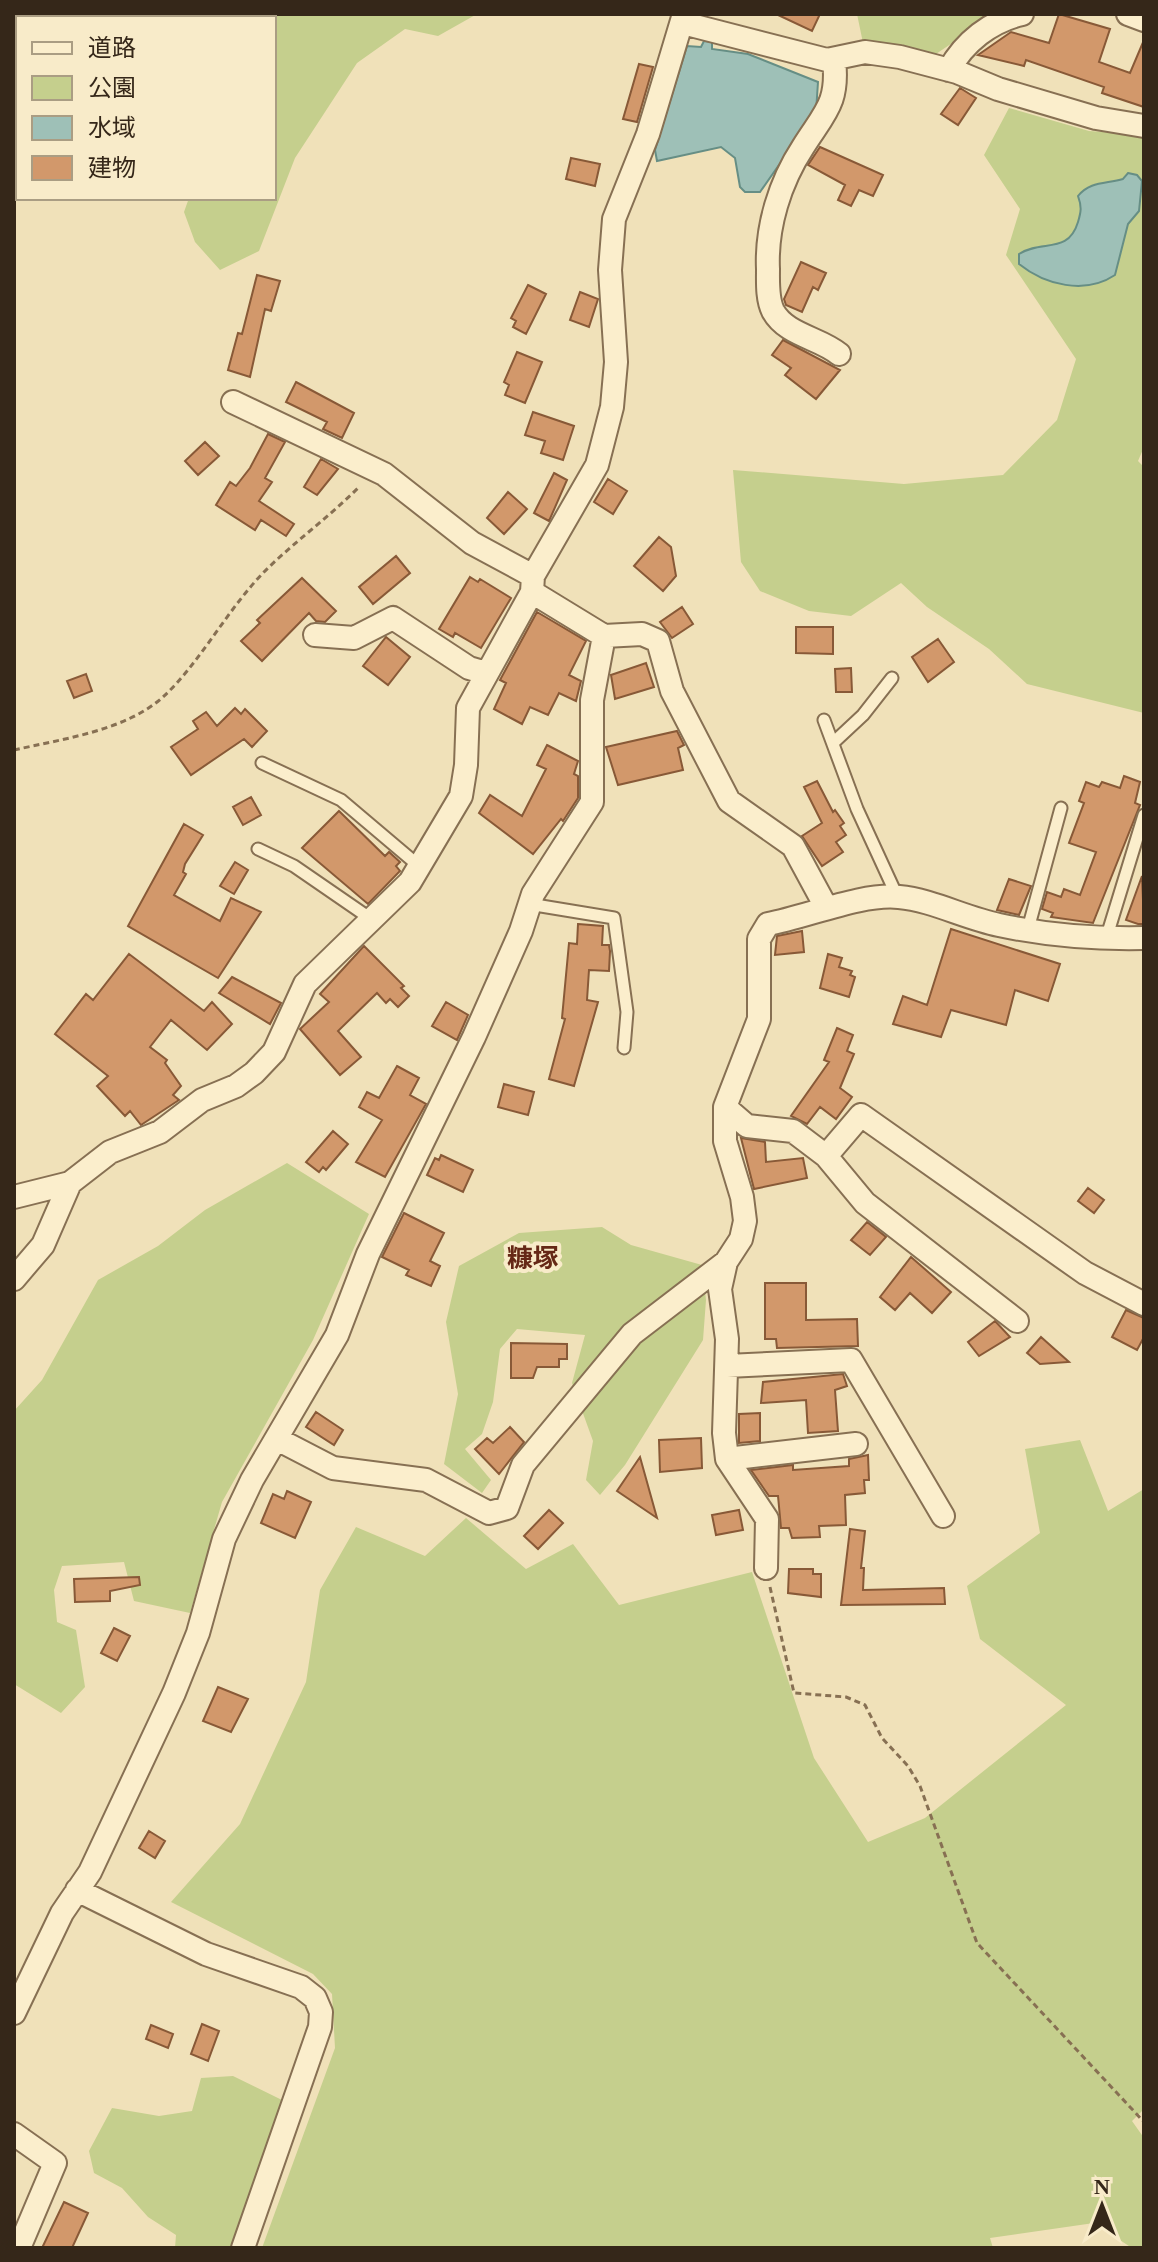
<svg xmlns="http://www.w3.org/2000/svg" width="1158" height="2262" font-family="'Times New Roman','Noto Sans JP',serif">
  <rect width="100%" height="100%" fill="#f0e1b9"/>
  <path fill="#c5cf8d" d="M221 14H477L438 36 405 29 357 63 295 158 259 251 220 270 195 242 184 212 189 198H274V18H221Z
    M857 14H995L933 56 883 43H863Z
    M1009 108 1089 131 1144 135V447L1138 461 1144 467V713L1027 684 989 649 927 607 901 583 851 616 809 611 760 591 741 562 733 470 904 484 1003 475 1057 420 1076 359 1006 255 1020 209 984 155Z
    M287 1163 369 1214 313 1340 222 1502 190 1613 134 1601 124 1562 62 1566 54 1590 57 1622 76 1630 85 1687 61 1713 14 1684V1411L42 1380 98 1280 158 1246 205 1210Z
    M602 1227 631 1245 702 1265 706 1300 703 1340 625 1465 600 1495 586 1480 593 1441 572 1383 585 1335 517 1329 500 1349 493 1402 482 1434 465 1449 491 1480 482 1493 444 1464 458 1394 446 1322 459 1266 519 1233Z
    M1080 1440 1108 1511 1144 1489V2109L1132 2121 1144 2138V2248H1132L1094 2223 990 2238 993 2248H262L335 2048 332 1994 313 1974 171 1902 240 1824 306 1682 320 1590 356 1527 425 1556 466 1518 526 1569 573 1544 619 1605 752 1572 814 1758 868 1842 925 1818 1066 1705 980 1639 967 1586 1040 1533 1025 1449Z
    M233 2076 282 2100 253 2194 230 2248H175L176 2235 148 2217 122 2188 94 2173 89 2151 112 2108 159 2116 192 2111 201 2078Z"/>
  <path fill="#9ec0b7" stroke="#668e85" stroke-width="2" d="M704 41 712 42V49L748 54 818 82 816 112 760 192H745L740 187 735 158 721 147 657 161 655 150 687 46 701 47Z
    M1128 173 1137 175 1142 181 1139 211 1128 224 1115 275C1085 295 1045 285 1019 264V254C1042 239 1068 255 1078 222 1081 212 1082 207 1078 196 1090 181 1106 184 1123 179Z"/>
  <path fill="#d2986b" stroke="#885937" stroke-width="2" d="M776 14H820L812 31Z
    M1059 14 1110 29 1099 62 1130 73 1144 40V107L1102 93 1104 87 1026 60 1024 66 978 55 1011 32 1049 43Z
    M639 64 653 67 637 122 623 119Z
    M960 88 976 98 958 125 941 114Z
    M820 147 883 175 873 196 859 190 851 206 838 200 845 185 808 165Z
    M571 158 600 164 595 186 566 179Z
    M801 262 826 273 818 290 813 287 802 312 786 305 784 299Z
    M257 275 280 281 271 311 265 309 250 377 228 370 238 333 242 334Z
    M528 285 546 294 526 334 513 327 516 321 511 318Z
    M580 292 598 299 589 327 570 320Z
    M783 340 840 370 816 399 785 375 791 368 772 355Z
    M517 352 542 362 525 403 505 395 509 385 504 382Z
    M296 382 354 413 342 438 323 429 327 422 286 402Z
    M533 412 574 426 563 460 541 453 545 441 525 435Z
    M268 434 285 442 265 478 272 482 259 501 294 524 286 536 261 520 255 530 216 505 230 482 236 486 250 468Z
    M205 442 219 456 198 475 185 461Z
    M321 459 338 469 317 495 304 487Z
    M554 473 567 480 549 521 534 513Z
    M608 479 627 491 613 514 594 502Z
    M508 492 527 509 504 534 487 518Z
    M659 537 671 547 676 576 663 591 634 566Z
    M396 556 410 573 373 604 359 587Z
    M470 577 478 582 480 579 511 598 481 648 455 633 453 637 439 629Z
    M302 578 336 611 325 622 316 621 309 613 262 661 241 641 260 623 257 620Z
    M682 607 693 624 672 638 660 622Z
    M537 612 586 641 569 675 581 681 576 701 559 693 548 715 530 707 522 724 494 709 506 683 500 680Z
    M796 627H833V654L796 653Z
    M386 637 410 657 388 685 363 666Z
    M938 639 954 662 928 682 912 657Z
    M646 663 654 687 615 699 611 675Z
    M851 668 852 692H836L835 669Z
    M86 674 92 691 74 698 67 681Z
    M235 708 241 714 245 709 267 731 252 747 244 739 191 775 171 747 198 729 193 721 206 712 217 726Z
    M677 731 684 745 678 748 683 770 618 785 606 747Z
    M547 745 578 761 574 774 578 776V798L563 821 561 819 533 854 479 813 490 795 522 816 546 769 537 765Z
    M1124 776 1140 782 1135 803 1140 805 1093 923 1051 917 1053 913 1042 909 1047 892 1061 897 1064 889 1080 895 1096 852 1069 843 1084 803 1079 801 1086 782 1099 787 1102 782 1120 788Z
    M817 781 833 812 835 810 844 823 840 826 846 835 836 842 843 852 822 866 802 836 822 823 804 787Z
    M251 797 261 815 243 825 233 807Z
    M339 811 385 856 389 852 400 862 396 866 400 871 368 904 302 848Z
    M184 824 203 835 185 864 183 872 186 874 174 895 220 921 231 898 261 912 218 978 128 926Z
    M235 862 248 870 234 894 220 886Z
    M1142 876 1144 924H1138L1126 920Z
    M1009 879 1031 886 1019 915 997 910Z
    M578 924 603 926 602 945H609L610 951 609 971 589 970 587 1000 598 1002 574 1086 549 1079 565 1019 562 1018 569 943 577 944Z
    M951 929 1060 964 1048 1001 1015 990 1006 1025 951 1010 941 1037 893 1024 903 996 927 1005Z
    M802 931 804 952 775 955 777 936Z
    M364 946 404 986 401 988 409 996 398 1007 390 999 386 1003 377 993 338 1031 361 1057 340 1075 300 1029 329 1002 320 994Z
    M129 954 204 1011 212 1002 232 1024 207 1050 171 1020 150 1047 167 1060 165 1063 181 1086 173 1095 179 1100 141 1125 130 1111 125 1116 97 1086 108 1076 55 1034 86 994 93 1000Z
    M828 954 842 958 839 967 852 971 850 975 855 977 849 997 820 988Z
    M232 977 281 1003 270 1024 219 993Z
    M446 1002 468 1015 457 1040 432 1026Z
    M837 1028 853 1035 847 1051 854 1054 840 1088 852 1097 836 1119 820 1107 807 1124 791 1116 829 1062 824 1060Z
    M397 1066 419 1078 410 1095 426 1104 385 1177 356 1162 382 1120 359 1107 367 1092 379 1098Z
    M504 1084 534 1092 528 1115 498 1107Z
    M333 1131 348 1144 326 1170 323 1167 319 1172 306 1162Z
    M741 1138 765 1142 766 1162 803 1158 807 1178 754 1189Z
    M441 1155 473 1170 463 1192 427 1175 435 1158 439 1160Z
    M1088 1188 1104 1200 1094 1213 1078 1201Z
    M404 1213 444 1233 430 1261 440 1266 431 1286 406 1275 409 1270 382 1257Z
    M867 1222 886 1237 870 1255 851 1240Z
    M911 1257 951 1292 932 1313 910 1293 895 1310 880 1297Z
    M765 1283H806V1320L857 1319 858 1346 777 1348 776 1339H765Z
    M1126 1310 1144 1318V1337L1137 1350 1112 1337Z
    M995 1321 1010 1337 979 1356 968 1342Z
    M1041 1337 1069 1362 1040 1364 1027 1353Z
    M511 1343 567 1344V1359H559V1367H537L533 1378H511Z
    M843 1374 847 1386 835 1390 838 1431 808 1433 806 1400 761 1403 763 1382Z
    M316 1412 343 1430 334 1445 306 1427Z
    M760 1413V1441L739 1443V1414Z
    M510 1427 524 1442 499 1474 475 1449 487 1438 493 1443Z
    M701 1438 702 1468 660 1472 659 1440Z
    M868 1455 869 1480H864L865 1493 845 1495 846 1525 819 1526 820 1537 792 1538 789 1528H781L778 1496H769L751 1470 793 1465V1470L849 1466V1459Z
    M640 1457 657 1518 617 1491Z
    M287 1491 311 1502 295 1538 261 1523 273 1494 284 1499Z
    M549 1510 563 1523 538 1549 524 1536Z
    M739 1510 743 1530 716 1535 712 1515Z
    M850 1529 865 1531 861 1568H864L863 1590 944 1588 945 1604 841 1605Z
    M789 1569H813V1574H821V1597L788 1593Z
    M139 1577 140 1585 110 1591V1601L75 1602 74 1579Z
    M114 1628 130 1636 117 1661 101 1653Z
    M218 1687 248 1699 231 1732 203 1721Z
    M149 1831 165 1841 155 1858 139 1848Z
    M202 2024 219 2031 208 2061 191 2054Z
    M151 2025 173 2034 168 2048 146 2039Z
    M64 2202 88 2213 72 2248H42Z"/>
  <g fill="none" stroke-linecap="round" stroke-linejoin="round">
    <defs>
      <path id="lane" d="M824 720 857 809 897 896
        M833 743 863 715 892 678
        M262 763 341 800 419 866
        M258 849 294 866 371 919
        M529 904 614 918 627 1012 624 1048
        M1028 929 1061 808
        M1106 939 1144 815"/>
      <path id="street" d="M1128 14 1144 20
        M683 23 827 60 865 52 900 57 957 72 998 89 1096 118 1144 126
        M834 59C839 103 825 112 803 147 780 182 766 227 768 269 768 282 767 299 773 311 786 335 820 338 839 354
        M949 70C964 42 991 21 1022 14
        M233 402 384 474 472 543 533 576
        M532 592 604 636 642 634 658 641 672 691 729 801 793 846 826 907
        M315 635 354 638 393 618 469 668 486 673
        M725 1107 747 1126 793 1131 826 1156 865 1203 1017 1321
        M826 1156 861 1115 1085 1273 1144 1304
        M14 1197 70 1183
        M14 1279 43 1245 70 1183 110 1152 160 1132 202 1100 236 1086 254 1073 274 1052 305 984 410 882 461 796 466 765 468 708 532 592 533 576 597 465 612 407 616 362 610 270 614 219 648 134 684 14
        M727 1366 851 1360 943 1516
        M277 1439 333 1468 426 1480 489 1513 507 1508 523 1465 632 1334 726 1262
        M727 1459 856 1444
        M766 1568 767 1519 727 1459 724 1433 727 1339 720 1289 726 1262 741 1239 745 1221 742 1197 725 1141V1107L759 1019V939L768 924C807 917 861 893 899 897 932 900 965 918 999 925 1046 935 1096 939 1144 938
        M77 1890 206 1954 301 1987 315 1998 321 2012 320 2027 243 2248
        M14 2013 62 1913 90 1872 174 1693 198 1633 224 1539 252 1480 337 1335 368 1254 474 1037 521 931 533 894 592 802V700L604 636
        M14 2134 55 2163 19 2248"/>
    </defs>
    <use href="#lane" stroke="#877053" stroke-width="15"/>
    <use href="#street" stroke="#877053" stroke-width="26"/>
    <path stroke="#877053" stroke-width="3" stroke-dasharray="6 4" stroke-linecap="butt" d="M14 750C62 739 125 731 163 697 201 662 229 606 268 568 297 540 330 516 359 487
      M770 1587 794 1693 846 1697 865 1705 882 1738 908 1766 920 1786 977 1943 1144 2122"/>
    <use href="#lane" stroke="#fbeecc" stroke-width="11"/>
    <use href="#street" stroke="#fbeecc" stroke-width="22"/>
  </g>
  <g text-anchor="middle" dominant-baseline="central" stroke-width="8" stroke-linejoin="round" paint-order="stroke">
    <g font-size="26" font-weight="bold" fill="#652816" stroke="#f8ebc9">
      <text x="533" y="1258">糠塚</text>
    </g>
  </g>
  <rect width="1158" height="2262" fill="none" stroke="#352719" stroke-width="32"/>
  <rect x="16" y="16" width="260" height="184" fill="#f8ebc9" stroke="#aa9d83" stroke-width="2"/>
  <rect x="32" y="42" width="40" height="12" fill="#fbeecc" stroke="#aa9d83" stroke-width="2"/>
  <text x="88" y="56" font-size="24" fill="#352719">道路</text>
  <rect x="32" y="76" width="40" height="24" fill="#c5cf8d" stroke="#aa9d83" stroke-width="2"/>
  <text x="88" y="96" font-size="24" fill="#352719">公園</text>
  <rect x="32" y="116" width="40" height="24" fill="#9ec0b7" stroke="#aa9d83" stroke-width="2"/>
  <text x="88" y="136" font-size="24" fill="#352719">水域</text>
  <rect x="32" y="156" width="40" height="24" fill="#d2986b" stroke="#aa9d83" stroke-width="2"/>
  <text x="88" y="176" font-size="24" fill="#352719">建物</text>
  <g transform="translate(1102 2206)" stroke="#f8ebc9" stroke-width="6" paint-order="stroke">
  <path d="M0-6L14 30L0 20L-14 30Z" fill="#352719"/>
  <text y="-12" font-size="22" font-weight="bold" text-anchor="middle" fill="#352719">N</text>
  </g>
</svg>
